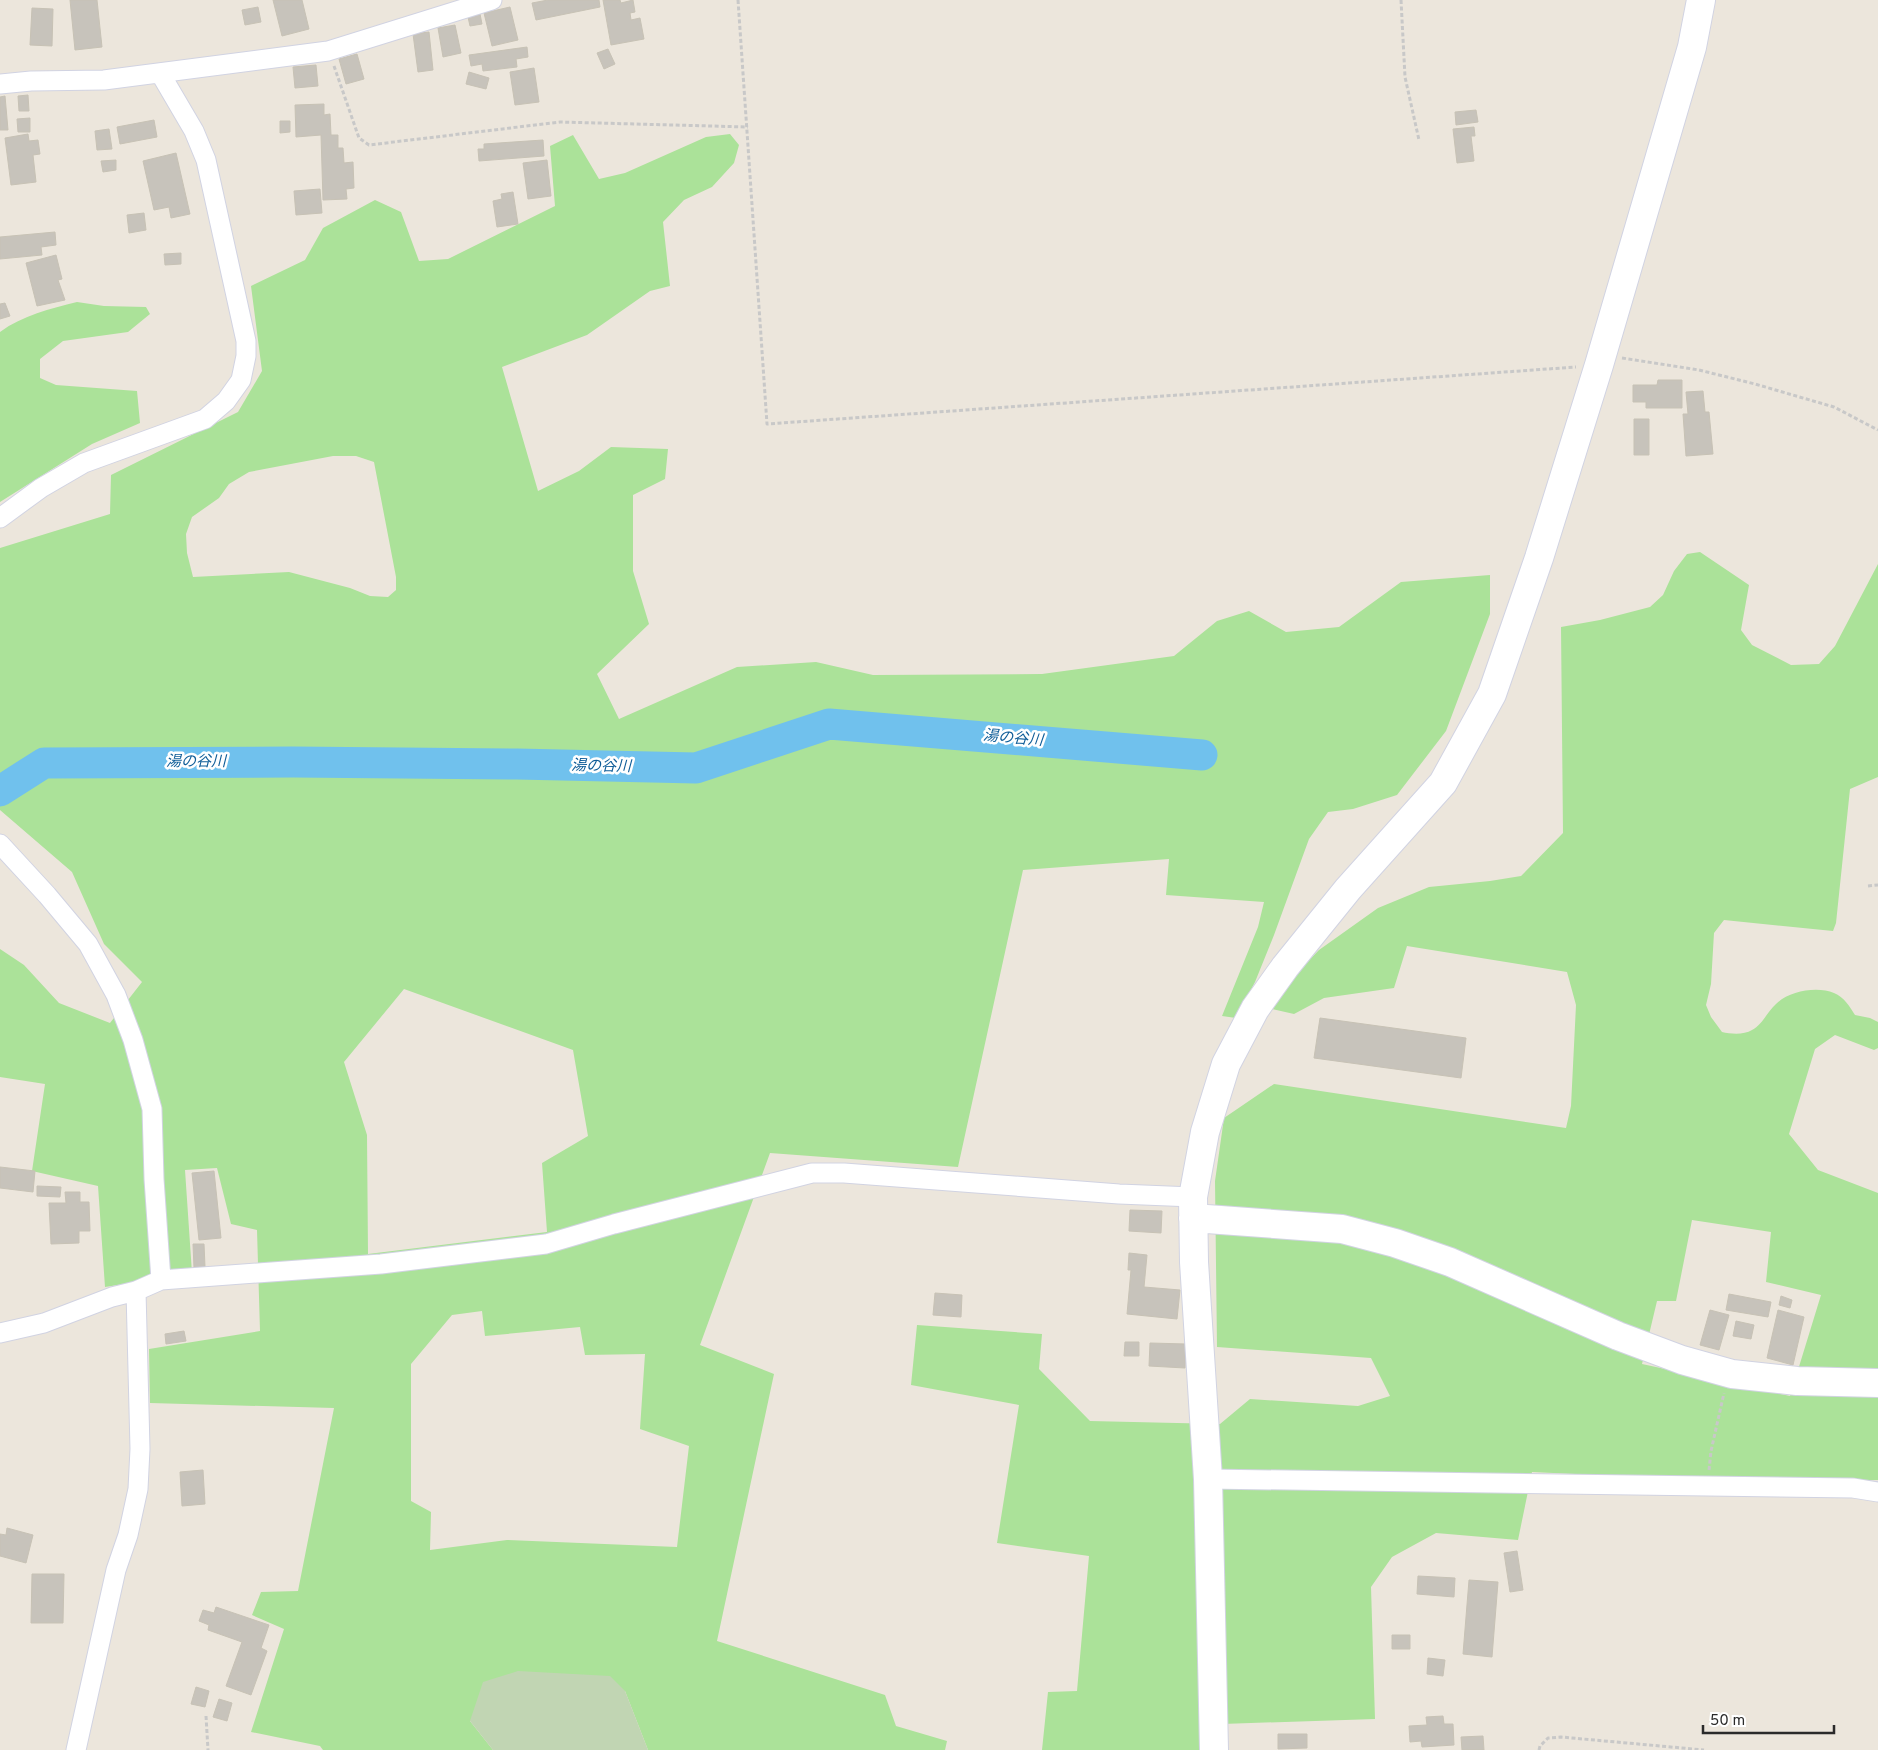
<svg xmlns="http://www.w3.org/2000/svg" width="1878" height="1750" font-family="Overpass,'Noto Sans JP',sans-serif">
  <rect width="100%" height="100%" fill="#ece6dc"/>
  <path fill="#abe299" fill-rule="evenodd" d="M730 134 739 145 734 163 712 187 684 200 663 222 670 286 650 291 587 335 502 367 538 491 579 471 611 447 668 449 665 479 633 495V571L649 624 597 674 619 719 737 667 816 662 873 675 1042 674 1174 656 1217 621 1249 611 1286 632 1339 627 1401 582 1490 575V614L1446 731 1397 795 1353 809 1328 812 1309 839 1274 935 1255 982 1236 1018 1222 1016 1258 927 1264 902 1166 895 1169 859 1023 870 958 1167 770 1153 700 1345 774 1374 717 1641 885 1695 896 1726 947 1741 945 1750H648L625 1691 470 1721 493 1750H323L320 1746 251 1732 284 1629 252 1615 261 1592 298 1591 334 1408 150 1403 149 1349 260 1331 257 1230 231 1224 217 1168 185 1170 192 1273 105 1287 98 1186 32 1171 45 1084 0 1077V949L24 965 59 1003 110 1023 142 982 104 944 72 872 0 810V548L110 514 111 475 238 412 262 371 251 286 305 260 323 228 375 200 401 212 419 261 448 259 555 206 550 146 573 135 599 179 625 173 706 137ZM333 456H356L374 462 396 577V590L388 597 370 596 350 588 289 572 193 577 187 553 186 534 192 517 219 498 229 484 249 472ZM404 989 573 1050 588 1136 542 1163 547 1232 368 1254 367 1135 344 1062ZM482 1311 485 1336 580 1327 585 1355 645 1354 640 1429 689 1446 677 1547 507 1540 430 1550 431 1512 411 1501V1364L452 1315Z
    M77 302 104 306 146 307 150 314 128 332 63 341 40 359V378L56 385 137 391 140 423 92 444 0 502V332C23 315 50 309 77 302Z
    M1700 552 1749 585 1741 630 1752 645 1791 665 1819 664 1835 646 1878 564V777L1850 789 1836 923 1833 931 1724 920 1714 933 1711 984 1706 1005 1711 1017 1722 1032C1731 1034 1744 1035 1752 1030 1763 1024 1767 1012 1776 1004 1789 991 1817 986 1834 993 1844 997 1850 1007 1855 1015L1870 1018 1878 1022V1048L1874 1050 1835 1035 1815 1049 1789 1134 1818 1170 1878 1193V1480L1726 1481 1532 1472 1518 1540 1436 1533 1392 1557 1371 1587 1375 1719 1222 1724 1214 1750H1042L1048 1692 1077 1691 1089 1556 997 1543 1019 1405 911 1385 917 1325 1042 1334 1039 1369 1090 1421 1220 1424 1250 1399 1358 1406 1390 1396 1371 1358 1217 1347 1215 1181 1224 1118 1274 1084 1566 1128 1571 1106 1576 1005 1567 972 1407 946 1394 988 1324 998 1294 1014 1272 1009 1287 983 1319 950 1378 908 1429 887 1490 881 1521 876 1563 833 1561 627 1600 620 1650 607 1663 595 1674 571 1687 554ZM1692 1220 1771 1232 1766 1282 1821 1295 1790 1396 1642 1364 1657 1301H1676Z"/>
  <path fill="#c1d5b3" d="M518 1671 610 1676 625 1691 648 1750H493L470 1721 483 1682Z"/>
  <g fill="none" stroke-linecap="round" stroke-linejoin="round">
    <path stroke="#70c1ed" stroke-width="31" d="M0 791 44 763 293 762 517 764 696 768 829 724 1202 755"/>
  </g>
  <path fill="#c7c3bb" stroke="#c7c2b5" d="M70 0H97L102 47 75 50Z
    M273 0H302L309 29 282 36Z
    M548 0H599L600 7 536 20 532 3Z
    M603 0H620L621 3 633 0 635 12 630 13 631 20 640 18 644 39 611 45Z
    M258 7 261 22 245 25 242 10Z
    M510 7 518 40 492 46 484 13Z
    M32 8 53 9 52 46 30 45Z
    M480 14 482 24 470 26 468 17Z
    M455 25 461 53 443 57 438 28Z
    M429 32 433 70 418 72 413 34Z
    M527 47 528 57 516 59 517 67 483 71 482 64 471 66 469 55Z
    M608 49 615 64 604 69 597 53Z
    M357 54 364 79 346 84 339 59Z
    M316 65 318 86 295 88 293 67Z
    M534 68 539 102 515 105 510 72Z
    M469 72 489 78 486 89 466 84Z
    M28 95 29 111H19L18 96Z
    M5 96 8 130H0V97Z
    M324 104V115L330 114 331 135H338V148H343L344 163 353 162 354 188 346 189 347 199 323 200 321 135 296 137 295 105Z
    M1476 110 1478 122 1456 125 1455 112Z
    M30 118V132H18L17 119Z
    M154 120 157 137 120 144 117 127Z
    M280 121H290V132L280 133Z
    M1474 127 1475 136H1471L1474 161 1457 163 1453 129Z
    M109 129 112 149 97 150 95 131Z
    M28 134 29 141 38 140 40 154 33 155 36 182 11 185 5 138Z
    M543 140 544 156 479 161 478 149H484V144Z
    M176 153 190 214 171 218 169 207 154 210 143 161Z
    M116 160V170L103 172 101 161Z
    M547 160 551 196 528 199 523 163Z
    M320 189 322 213 296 215 294 191Z
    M513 192 518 224 497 227 493 201 502 199 501 194Z
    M144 213 146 230 129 233 127 215Z
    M55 232 56 245 41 247 42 255 0 259V237Z
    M181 253V264L165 265 164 254Z
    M56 255 62 279 58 280 65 300 37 306 26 263Z
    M5 303 10 316 0 319V304Z
    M1658 380H1682V408H1646V402H1633V385H1657Z
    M1703 391 1705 412H1709L1713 454 1686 456 1683 414H1688L1686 392Z
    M1634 419H1649V455H1634Z
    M1320 1018 1466 1038 1461 1078 1314 1058Z
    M0 1167 35 1171 33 1192 0 1188Z
    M214 1171 221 1238 199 1240 192 1173Z
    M37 1186 61 1187 60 1197 37 1196Z
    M65 1192H80V1202H89L90 1231H79V1243L51 1244 49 1203H66Z
    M1130 1210 1162 1211 1161 1233 1129 1231Z
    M193 1244H204L205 1267 194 1268Z
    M1129 1253 1147 1255 1144 1287 1180 1290 1177 1319 1127 1314 1131 1270H1128Z
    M935 1293 962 1295 961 1317 933 1315Z
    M1729 1294 1771 1302 1768 1317 1726 1310Z
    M1781 1296 1792 1300 1790 1308 1779 1305Z
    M1710 1310 1729 1315 1719 1350 1700 1345Z
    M1778 1310 1804 1317 1793 1365 1767 1358Z
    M1736 1321 1754 1325 1751 1339 1733 1336Z
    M184 1331 186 1341 166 1344 165 1334Z
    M1125 1342H1139V1356H1124Z
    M1150 1343 1186 1344 1185 1368 1149 1366Z
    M203 1470 205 1504 182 1506 180 1472Z
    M7 1528 33 1535 26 1563 0 1556V1534L6 1535Z
    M1517 1551 1523 1590 1510 1592 1504 1553Z
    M32 1574H64L63 1623H31Z
    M1418 1576 1455 1578 1454 1597 1417 1594Z
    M1469 1580 1498 1582 1492 1657 1463 1654Z
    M216 1607 269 1625 261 1648 267 1651 251 1695 226 1686 242 1642 208 1630 209 1625 199 1621 203 1610 214 1613Z
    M1392 1635H1410V1649H1392Z
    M1428 1658 1445 1660 1443 1676 1427 1674Z
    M196 1687 209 1691 205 1707 191 1704Z
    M219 1699 232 1703 227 1721 213 1717Z
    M1443 1716 1444 1724H1453L1454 1745 1422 1747 1421 1741 1410 1742 1409 1726 1427 1725 1426 1717Z
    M1278 1734H1307V1748L1278 1749Z
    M1483 1736 1484 1750H1462L1461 1737Z"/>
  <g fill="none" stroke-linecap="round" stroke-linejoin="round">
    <defs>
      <path id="street" d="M0 84 31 81 104 80 328 51 492 0
        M0 518 41 488 84 463 205 419 226 401 241 380 246 356V341L206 160 194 131 160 73
        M0 844 47 895 88 944 116 995 133 1040 152 1109 154 1179 161 1280
        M0 1333 44 1323 112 1297 136 1291 161 1280 381 1264 546 1244 614 1224 812 1173H844L1119 1194 1193 1197
        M1208 1479 1853 1488 1878 1492
        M76 1750 116 1570 128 1535 138 1489 140 1449 136 1291"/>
      <path id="secondary" d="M1193 1218 1342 1229 1395 1243 1450 1262 1618 1336 1682 1360 1732 1374 1797 1381 1878 1383
        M1214 1750 1208 1479 1194 1262 1193 1197 1205 1132 1226 1064 1255 1009 1285 967 1348 889 1443 783 1492 694 1539 558 1599 365 1692 47 1701 0"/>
    </defs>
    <use href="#street" stroke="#d1d3e2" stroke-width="21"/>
    <use href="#secondary" stroke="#d1d3e2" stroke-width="30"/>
    <path stroke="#c8c8c8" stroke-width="3" stroke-dasharray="4 2.5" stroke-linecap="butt" d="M738 0 767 424 1576 367
      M1401 0 1405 77 1419 140
      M334 66 359 138 369 145 560 122 748 127
      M1622 358 1699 370 1755 384 1834 407 1878 430
      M1868 886 1878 885
      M1709 1470 1711 1451 1724 1393
      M206 1716 208 1750
      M1539 1750 1540 1746 1548 1738 1561 1737 1704 1750"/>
    <use href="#street" stroke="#fff" stroke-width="19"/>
    <use href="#secondary" stroke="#fff" stroke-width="28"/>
  </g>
  <g text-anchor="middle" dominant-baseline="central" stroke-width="5" stroke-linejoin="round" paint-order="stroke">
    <g font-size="15" font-style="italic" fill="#0f5d98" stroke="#fff">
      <text transform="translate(1013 739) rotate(5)">湯の谷川</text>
      <text x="196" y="762">湯の谷川</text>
      <text transform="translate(601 767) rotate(1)">湯の谷川</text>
    </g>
  </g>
  <path d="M1703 1725v8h131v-8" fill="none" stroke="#2a2a2a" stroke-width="2.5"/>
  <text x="1710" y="1725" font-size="15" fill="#2a2a2a" stroke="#ffffff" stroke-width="4" paint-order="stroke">50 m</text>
</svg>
